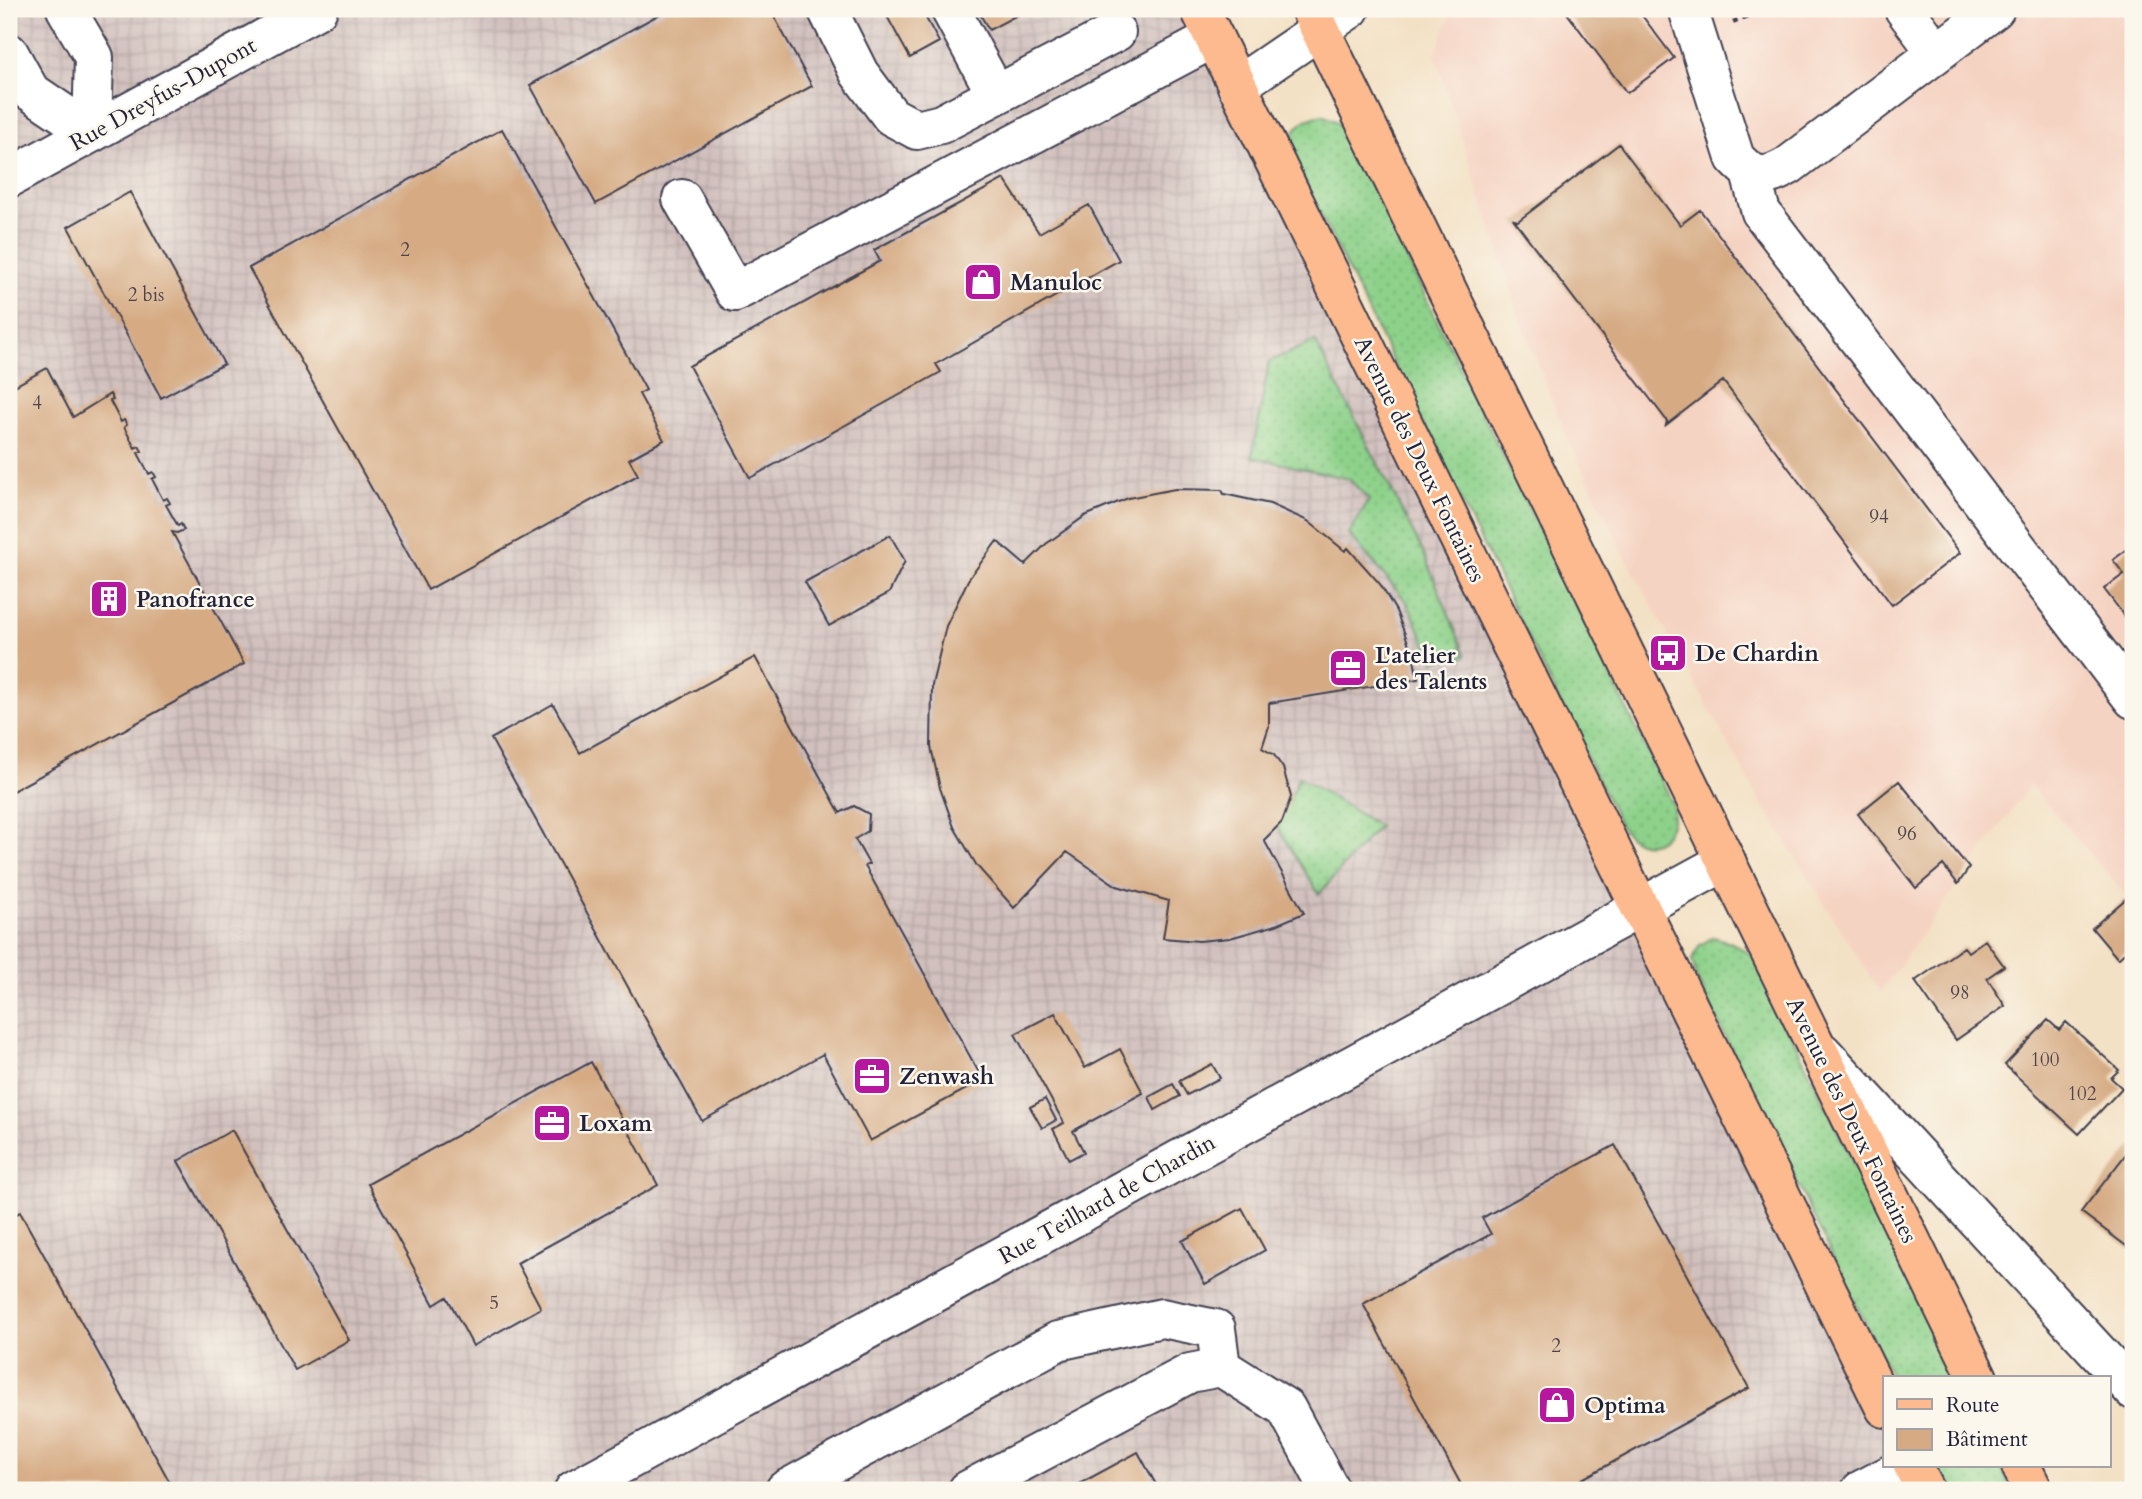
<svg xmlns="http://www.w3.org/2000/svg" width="2142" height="1499" font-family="Cardo,serif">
  <defs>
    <pattern id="industrial-grid" width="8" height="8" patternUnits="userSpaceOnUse" patternTransform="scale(1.75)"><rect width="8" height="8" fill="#d1c0bd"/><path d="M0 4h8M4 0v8" fill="none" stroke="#b3a5a3"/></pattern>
    <pattern id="grass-dots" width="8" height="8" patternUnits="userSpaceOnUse" patternTransform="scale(1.75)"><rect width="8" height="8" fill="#8dd18a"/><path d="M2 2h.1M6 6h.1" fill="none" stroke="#79b378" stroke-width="1.8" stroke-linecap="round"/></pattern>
  </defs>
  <rect width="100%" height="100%" fill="#fbf7ec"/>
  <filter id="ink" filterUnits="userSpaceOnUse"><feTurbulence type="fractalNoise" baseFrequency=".0143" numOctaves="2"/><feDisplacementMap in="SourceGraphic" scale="14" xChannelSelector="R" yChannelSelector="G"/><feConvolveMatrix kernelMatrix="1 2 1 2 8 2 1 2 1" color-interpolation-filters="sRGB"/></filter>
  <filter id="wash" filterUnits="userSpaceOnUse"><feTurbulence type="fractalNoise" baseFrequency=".00686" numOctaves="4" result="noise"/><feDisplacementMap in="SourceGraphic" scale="28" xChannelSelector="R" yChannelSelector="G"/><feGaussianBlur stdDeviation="1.57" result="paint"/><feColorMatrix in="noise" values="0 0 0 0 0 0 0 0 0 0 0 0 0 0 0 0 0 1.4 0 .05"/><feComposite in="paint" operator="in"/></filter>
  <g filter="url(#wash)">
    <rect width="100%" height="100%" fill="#f3e1c5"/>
    <path fill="#f5d3c2" d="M1453 9H2133V903L2030 785 1880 992 1755 792 1627 560 1569 442 1522 324 1435 55Z"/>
    <path fill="url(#industrial-grid)" d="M9 9H1200L1885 1408V1466L1925 1490H9Z"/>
    <path fill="url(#grass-dots)" stroke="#587a62" stroke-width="2" d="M1323 115 1337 122 1344 130 1673 804C1677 841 1643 859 1621 827L1292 156C1288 131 1299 119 1323 115Z
      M1315 341 1423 552 1466 656 1434 661 1407 602 1349 534 1369 500 1349 479 1252 457 1269 362Z
      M1299 777 1379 826 1319 894 1278 828Z
      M1713 937 1732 943 1753 956 1958 1378H1892L1697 979 1692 960 1699 946Z
      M1935 1466H2000L2012 1490H1947Z"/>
    <g id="blocks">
      <path fill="#d6ab84" d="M669 9H770L812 86 596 204 530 85Z
        M883 9H921L939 42 910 58Z
        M977 9H1019L1021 13 989 30Z
        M1564 9H1637L1674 58 1627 93Z
        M502 129 646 390 639 394 664 440 629 459 638 475 428 590 249 268Z
        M1619 144 1680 225 1700 210 1960 553 1892 605 1723 381 1666 425 1667 421 1514 220 1518 221Z
        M1004 179 1039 233 1089 205 1119 260 936 364 941 372 750 478 689 366 880 261 874 250Z
        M130 192 224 364 161 398 68 227Z
        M47 368 73 417 110 394 113 400 110 401 121 422 124 420 127 425 124 427 135 448 139 446 142 451 138 453 149 474 153 472 156 477 152 479 163 500 167 498 170 503 166 505 178 526 181 524 184 530 177 533 172 532 244 664 9 793V389Z
        M1175 489 1222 490 1224 494 1270 504 1308 521 1345 551 1348 548 1380 584 1396 611 1413 655 1418 679 1269 703V726L1262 748 1274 755 1283 768 1291 797 1282 822 1264 840 1304 913 1276 925 1230 938 1199 941 1163 938 1169 901 1117 886 1067 852 1014 908 977 866 954 827 940 788 931 747 932 685 946 626 968 580 997 541 1025 565 1046 544 1085 516 1128 498Z
        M890 535 905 561 889 593 829 626 805 582Z
        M2133 545V627L2104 589 2124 574 2113 560Z
        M755 657 840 813 854 806 869 814 868 831 855 839 869 864 865 866 983 1080 870 1141 823 1054 702 1121 491 739 553 704 580 753Z
        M1899 781 1969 868 1958 884 1943 865 1916 888 1858 814Z
        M2128 897 2133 903V945L2118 959 2092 928Z
        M1985 940 2004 966 1987 978 2005 1006 1956 1040 1915 981 1964 947 1968 952Z
        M1055 1013 1085 1068 1120 1049 1143 1093 1073 1131 1084 1152 1069 1160 1053 1129 1064 1123 1015 1034Z
        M2048 1020 2059 1030 2066 1022 2119 1070 2111 1078 2122 1088 2079 1134 2005 1065Z
        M591 1062 658 1185 517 1263 541 1308 473 1346 447 1297 434 1305 368 1184Z
        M1212 1064 1220 1078 1187 1095 1179 1081Z
        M1173 1084 1180 1096 1155 1110 1149 1097Z
        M1045 1099 1056 1120 1042 1128 1030 1107Z
        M232 1130 349 1340 295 1370 178 1161Z
        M1615 1145 1749 1388 1562 1490H1464L1363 1304 1491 1234 1482 1218Z
        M2133 1145V1251L2081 1212Z
        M1242 1208 1265 1250 1205 1284 1182 1241Z
        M20 1212 162 1468 174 1490H9V1218Z
        M1138 1452 1159 1490H1068Z"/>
    </g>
  </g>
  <g filter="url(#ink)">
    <use href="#blocks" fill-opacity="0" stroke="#413f50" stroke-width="2"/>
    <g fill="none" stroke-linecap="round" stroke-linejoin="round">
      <defs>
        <path id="minor" d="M827 9 859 73 891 116 917 130 941 124 1116 32
          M950 9 996 94
          M1688 9 1735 158C1754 178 1763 180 1788 166L1995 9
          M1904 9 1937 53
          M9 53 30 91 92 133 94 57 66 9
          M1237 86 1350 9
          M1750 173 1761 212 2133 699
          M9 178 318 9
          M682 199 735 292 1214 38
          M1822 1052 2133 1390
          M574 1490 1726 861
          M785 1490 1058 1341 1162 1318 1216 1329 1221 1367
          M968 1490 1190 1373 1221 1367 1286 1408 1330 1490
          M1861 1490 1907 1466"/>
        <path id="major" d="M1200 9 1885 1408
          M1310 9 1978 1378
          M1913 1466 1925 1490
          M2021 1466 2033 1490"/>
      </defs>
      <use href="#minor" stroke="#413f50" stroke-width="42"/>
      <use href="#major" stroke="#413f50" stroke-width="42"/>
      <path stroke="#413f50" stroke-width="4.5" stroke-dasharray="5 5" stroke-linecap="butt" d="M1733 22 1765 9"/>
      <use href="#minor" stroke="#fff" stroke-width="38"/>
      <use href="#major" stroke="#fcba8e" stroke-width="38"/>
    </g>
  </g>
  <defs>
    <symbol id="shop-square" viewBox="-11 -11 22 22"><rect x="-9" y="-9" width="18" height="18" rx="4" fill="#b5179e" stroke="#fbf7ec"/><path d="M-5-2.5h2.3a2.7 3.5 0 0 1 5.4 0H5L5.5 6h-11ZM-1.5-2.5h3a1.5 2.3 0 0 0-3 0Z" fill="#fff"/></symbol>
    <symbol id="building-square" viewBox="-11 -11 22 22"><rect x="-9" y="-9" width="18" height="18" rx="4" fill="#b5179e" stroke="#fbf7ec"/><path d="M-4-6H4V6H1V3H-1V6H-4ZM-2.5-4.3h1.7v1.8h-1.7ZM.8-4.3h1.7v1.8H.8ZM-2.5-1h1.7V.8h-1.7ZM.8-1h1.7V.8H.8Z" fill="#fff"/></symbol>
    <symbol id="bus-square" viewBox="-11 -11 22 22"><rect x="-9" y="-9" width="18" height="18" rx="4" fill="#b5179e" stroke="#fbf7ec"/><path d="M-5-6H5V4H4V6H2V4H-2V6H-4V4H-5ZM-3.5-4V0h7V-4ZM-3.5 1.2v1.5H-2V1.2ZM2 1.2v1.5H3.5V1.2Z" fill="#fff"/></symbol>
    <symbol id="office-square" viewBox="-11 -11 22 22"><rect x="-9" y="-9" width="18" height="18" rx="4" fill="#b5179e" stroke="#fbf7ec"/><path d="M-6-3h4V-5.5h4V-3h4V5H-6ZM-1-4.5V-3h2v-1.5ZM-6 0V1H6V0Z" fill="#fff"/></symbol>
  </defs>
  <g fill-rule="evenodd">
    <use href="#shop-square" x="961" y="260" width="44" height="44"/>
    <use href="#building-square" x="87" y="577" width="44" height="44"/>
    <use href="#bus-square" x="1646" y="631" width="44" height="44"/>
    <use href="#office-square" x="1326" y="646" width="44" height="44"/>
    <use href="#office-square" x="850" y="1054" width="44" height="44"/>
    <use href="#office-square" x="530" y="1101" width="44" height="44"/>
    <use href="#shop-square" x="1535" y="1383" width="44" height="44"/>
  </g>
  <g text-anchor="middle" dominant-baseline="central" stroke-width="5" stroke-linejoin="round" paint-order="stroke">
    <g font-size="19" fill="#4f444d">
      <text x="405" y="250">2</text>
      <text x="146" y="295">2 bis</text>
      <text x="37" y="403">4</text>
      <text x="1879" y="517">94</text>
      <text x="1907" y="834">96</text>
      <text x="1960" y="993">98</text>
      <text x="2045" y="1060">100</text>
      <text x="2082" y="1094">102</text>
      <text x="494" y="1303">5</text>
      <text x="1556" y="1346">2</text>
    </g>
    <g font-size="23" fill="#22223b" stroke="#fbf7ec">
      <text transform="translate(163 94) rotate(-29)">Rue Dreyfus-Dupont</text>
      <text transform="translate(1420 459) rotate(64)">Avenue des Deux Fontaines</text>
      <text transform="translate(1852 1120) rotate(64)">Avenue des Deux Fontaines</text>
      <text transform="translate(1107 1199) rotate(-29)">Rue Teilhard de Chardin</text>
    </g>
    <g font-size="23" font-weight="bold" fill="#22223b" stroke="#fbf7ec" text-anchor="start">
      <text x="1010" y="282">Manuloc</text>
      <text x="136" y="599">Panofrance</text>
      <text x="1695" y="653">De Chardin</text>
      <text x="1375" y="655">L'atelier<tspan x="1375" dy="26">des Talents</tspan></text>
      <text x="899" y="1076">Zenwash</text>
      <text x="579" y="1123">Loxam</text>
      <text x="1584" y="1405">Optima</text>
    </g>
  </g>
  <rect width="2142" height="1499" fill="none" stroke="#fbf7ec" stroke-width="35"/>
  <rect x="1883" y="1376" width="228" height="91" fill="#fbf7ec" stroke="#a4a2a5" stroke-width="2"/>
  <rect x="1897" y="1399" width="35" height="10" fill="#fcba8e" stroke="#a4a2a5" stroke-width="2"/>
  <text x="1946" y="1412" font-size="21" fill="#22223b">Route</text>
  <rect x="1897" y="1429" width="35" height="21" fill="#d6ab84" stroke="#a4a2a5" stroke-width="2"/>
  <text x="1946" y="1446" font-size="21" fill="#22223b">Bâtiment</text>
</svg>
